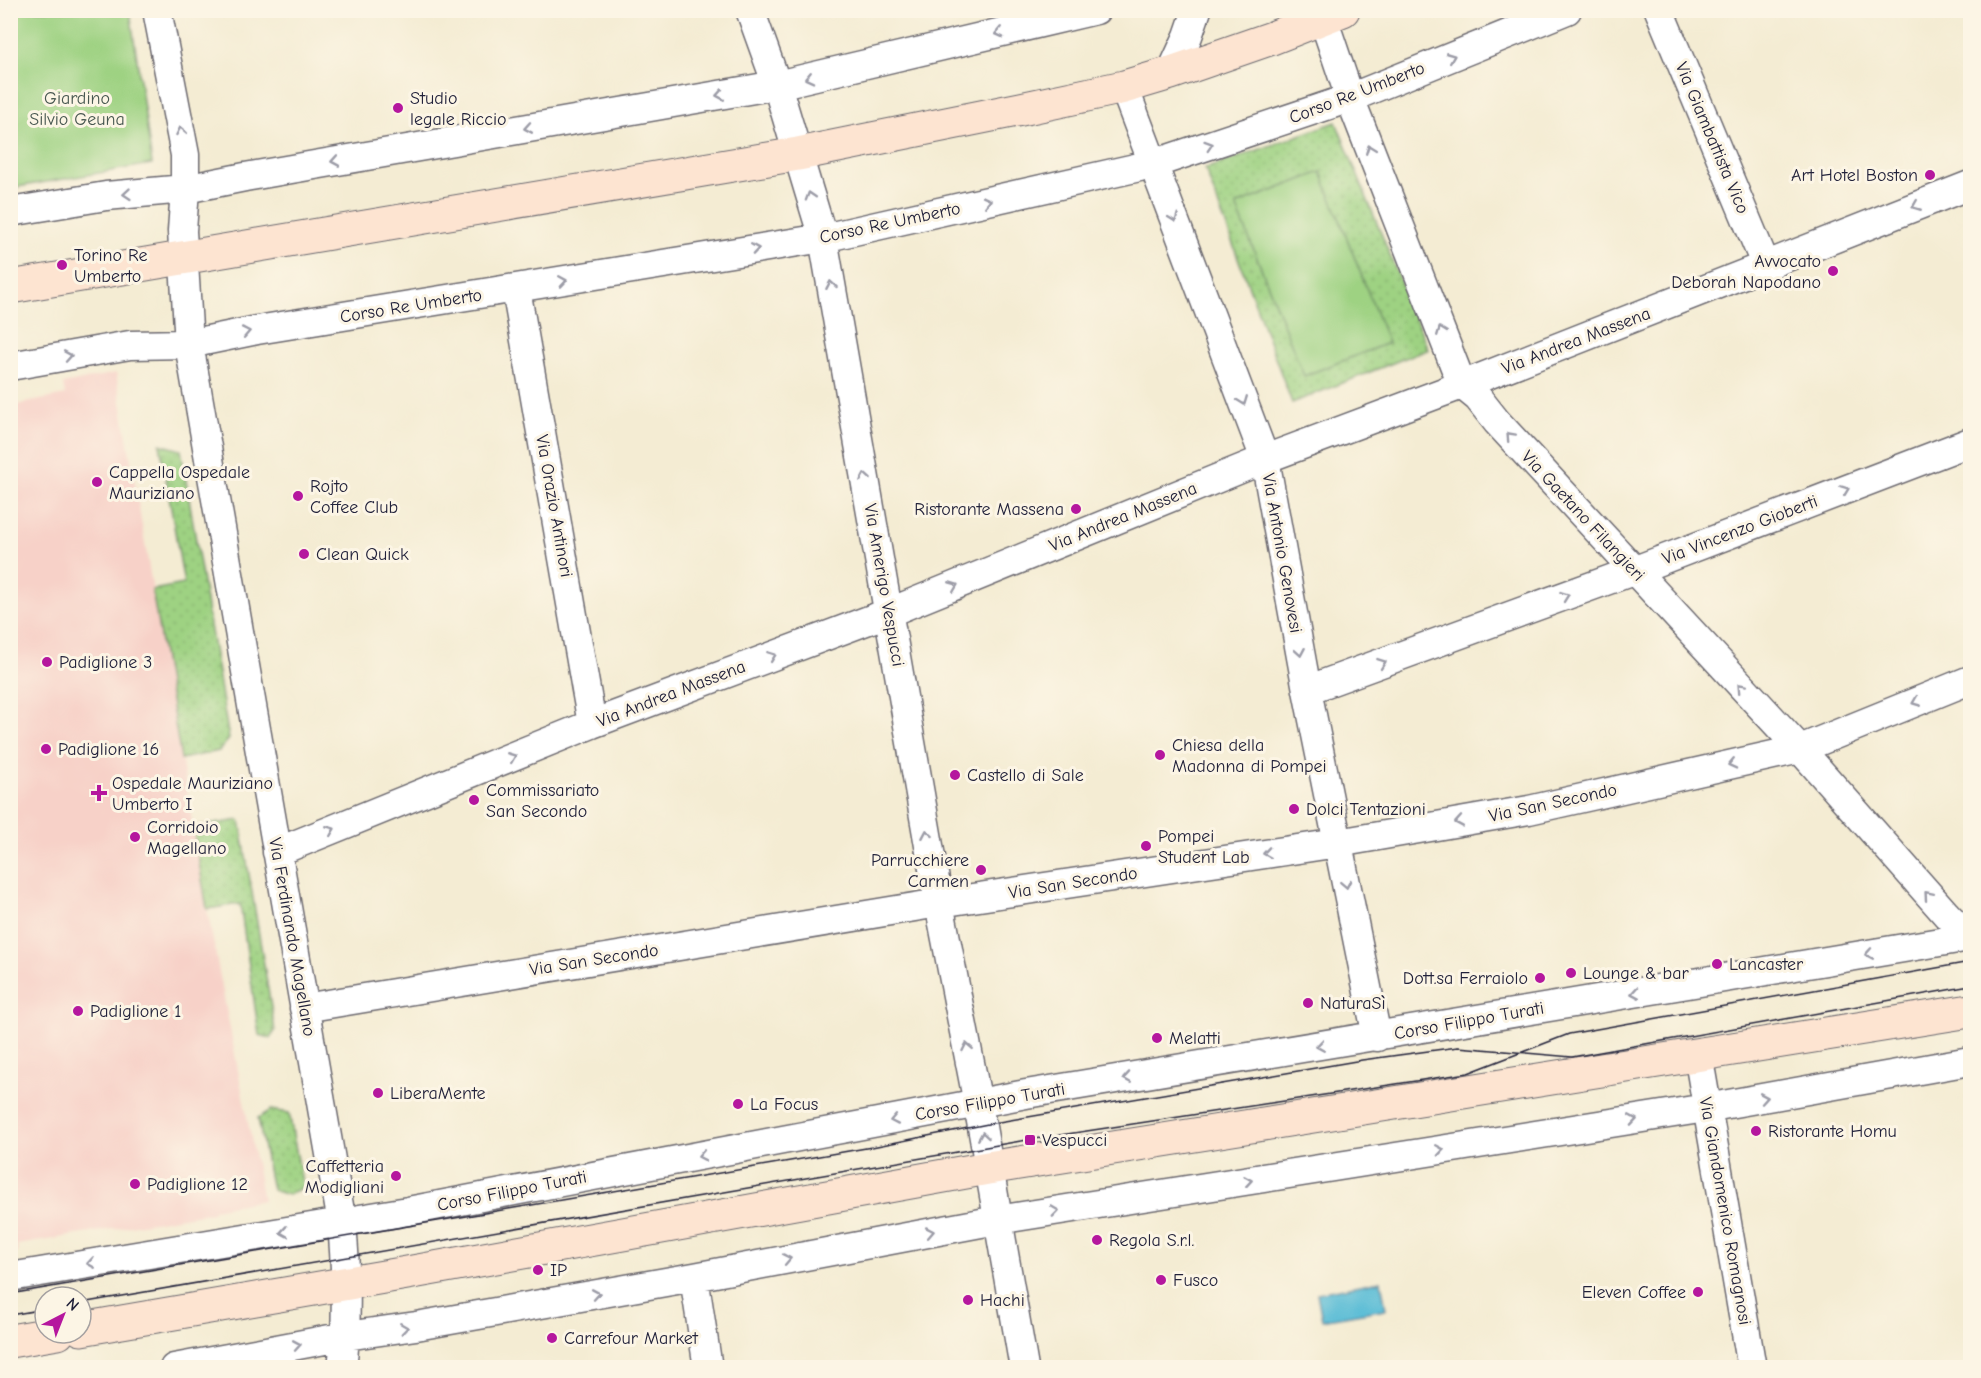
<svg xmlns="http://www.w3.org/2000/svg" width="1981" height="1378" font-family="'Comic Neue',sans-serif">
  <defs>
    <pattern id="grass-dots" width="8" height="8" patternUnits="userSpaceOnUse" patternTransform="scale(1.5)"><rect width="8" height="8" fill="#9ed282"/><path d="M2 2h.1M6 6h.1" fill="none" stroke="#88b471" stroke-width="1.8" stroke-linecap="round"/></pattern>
  </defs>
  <rect width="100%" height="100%" fill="#fcf5e5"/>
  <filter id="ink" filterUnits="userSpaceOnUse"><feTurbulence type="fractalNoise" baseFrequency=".0167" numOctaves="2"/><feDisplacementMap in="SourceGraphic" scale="12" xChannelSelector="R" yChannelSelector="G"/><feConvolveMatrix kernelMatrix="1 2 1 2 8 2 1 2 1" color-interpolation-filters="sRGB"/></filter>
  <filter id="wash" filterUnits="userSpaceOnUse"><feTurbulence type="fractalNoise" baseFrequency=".008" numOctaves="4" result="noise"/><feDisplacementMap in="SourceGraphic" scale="24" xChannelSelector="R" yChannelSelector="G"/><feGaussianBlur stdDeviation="1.35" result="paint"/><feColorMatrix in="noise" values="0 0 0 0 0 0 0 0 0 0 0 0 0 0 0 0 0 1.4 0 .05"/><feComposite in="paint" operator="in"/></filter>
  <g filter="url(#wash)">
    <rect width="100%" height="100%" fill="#f4ecd3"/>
    <path fill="#f7d1c8" d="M116 373 207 909 263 1200 213 1209V1212L17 1245 18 1252 11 1254V406L65 395 63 384Z"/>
    <path fill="url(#grass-dots)" stroke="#607a5e" stroke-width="1.5" d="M1336 122 1428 349 1292 403 1205 169Z
      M160 444 181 450 229 739 219 751 181 759 152 590 184 584Z
      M240 820 275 1031 270 1038 259 1035 240 904 207 909 193 827Z
      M271 1110 289 1113 303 1187 288 1195 272 1190 258 1118Z"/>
    <path fill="#9ed282" stroke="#607a5e" stroke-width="1.5" d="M22 10 130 11 152 164 11 188V15Z
      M1321 172 1388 343 1304 376 1236 205Z"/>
    <path fill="#58bcd6" stroke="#3d6f88" stroke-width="1.5" d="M1381 1281 1386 1309 1322 1320 1317 1293Z"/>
  </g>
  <g filter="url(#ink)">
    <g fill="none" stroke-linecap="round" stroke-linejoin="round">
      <defs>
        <path id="street" d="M157 10 185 155V189L182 231 189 344 342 1223C346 1272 348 1319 342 1368
          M750 10 777 85 823 238 939 903 978 1104 1024 1368
          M1659 10 1766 266
          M1323 18 1350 98 1462 385 1478 398 1497 422 1800 749 1946 914 1968 937
          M1171 73 1188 36 1197 10
          M1124 87 1265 459 1307 690 1377 1037
          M10 212 106 196 185 189 245 177 777 85 1096 10
          M516 289 592 724
          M10 366 130 345 189 344 257 330 823 238 1153 164 1350 98 1567 10
          M1307 690 1633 571 1970 442
          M277 852 592 724 890 612 1265 459 1462 385 1970 185
          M304 1008 939 903 1338 843 1529 810 1800 749 1970 680
          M1698 1054 1752 1368
          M10 1277 408 1211 1026 1094 1970 937
          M694 1277 708 1368
          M174 1368 346 1336 416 1326 694 1277 997 1220 1706 1108 1970 1061"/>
        <path id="secondary" d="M10 287 798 154 1021 109 1124 87 1171 73 1272 38 1343 10
          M81 1329 407 1273 988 1168 1970 1011
          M10 1341 58 1333"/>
      </defs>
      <use href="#street" stroke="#6c6970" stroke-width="31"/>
      <use href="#secondary" stroke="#6c6970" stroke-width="35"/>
      <use href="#street" stroke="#fff" stroke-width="28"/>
      <use href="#secondary" stroke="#fde4d1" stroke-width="33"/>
      <path stroke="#22223b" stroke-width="1.5" d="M10 1294 872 1147 993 1123 1362 1060 1458 1047 1572 1057 1970 986
        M81 1303 1021 1141 1468 1073 1569 1034 1970 962
        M10 1315 45 1309"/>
    </g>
    <defs><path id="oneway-chevron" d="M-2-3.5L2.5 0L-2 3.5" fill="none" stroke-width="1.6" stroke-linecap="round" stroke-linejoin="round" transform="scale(1.5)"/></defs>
    <g stroke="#9c9ca7">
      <use href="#oneway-chevron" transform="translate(999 33) rotate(167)"/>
      <use href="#oneway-chevron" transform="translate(1451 57) rotate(-22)"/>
      <use href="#oneway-chevron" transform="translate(809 78) rotate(167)"/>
      <use href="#oneway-chevron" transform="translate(720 95) rotate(170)"/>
      <use href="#oneway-chevron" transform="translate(528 128) rotate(170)"/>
      <use href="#oneway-chevron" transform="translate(181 131) rotate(-101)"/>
      <use href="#oneway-chevron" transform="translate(1209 145) rotate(-18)"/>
      <use href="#oneway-chevron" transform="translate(1370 149) rotate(-111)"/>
      <use href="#oneway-chevron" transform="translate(335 161) rotate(170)"/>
      <use href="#oneway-chevron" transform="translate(127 194) rotate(175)"/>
      <use href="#oneway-chevron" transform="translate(810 196) rotate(-107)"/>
      <use href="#oneway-chevron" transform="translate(987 201) rotate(-13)"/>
      <use href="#oneway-chevron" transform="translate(1916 206) rotate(158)"/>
      <use href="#oneway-chevron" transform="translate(1174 218) rotate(69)"/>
      <use href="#oneway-chevron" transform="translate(755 249) rotate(-9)"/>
      <use href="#oneway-chevron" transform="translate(563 281) rotate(-9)"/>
      <use href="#oneway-chevron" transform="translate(831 285) rotate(-100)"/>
      <use href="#oneway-chevron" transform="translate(1441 331) rotate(-111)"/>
      <use href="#oneway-chevron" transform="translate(246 332) rotate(-11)"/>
      <use href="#oneway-chevron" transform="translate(68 356) rotate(-10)"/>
      <use href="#oneway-chevron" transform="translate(1243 401) rotate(69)"/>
      <use href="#oneway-chevron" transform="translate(1510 436) rotate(-133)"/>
      <use href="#oneway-chevron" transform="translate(865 477) rotate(-100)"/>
      <use href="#oneway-chevron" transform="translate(1845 490) rotate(-21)"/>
      <use href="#oneway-chevron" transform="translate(954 586) rotate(-22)"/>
      <use href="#oneway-chevron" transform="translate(1565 596) rotate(-20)"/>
      <use href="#oneway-chevron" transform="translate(1300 652) rotate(80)"/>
      <use href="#oneway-chevron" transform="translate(772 656) rotate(-21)"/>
      <use href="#oneway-chevron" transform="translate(1382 663) rotate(-20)"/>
      <use href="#oneway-chevron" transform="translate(1741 687) rotate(-133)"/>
      <use href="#oneway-chevron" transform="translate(1916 702) rotate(158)"/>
      <use href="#oneway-chevron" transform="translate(512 757) rotate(-22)"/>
      <use href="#oneway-chevron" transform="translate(1732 764) rotate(167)"/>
      <use href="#oneway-chevron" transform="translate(1459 822) rotate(170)"/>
      <use href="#oneway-chevron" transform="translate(331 830) rotate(-22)"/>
      <use href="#oneway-chevron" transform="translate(927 834) rotate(-100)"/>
      <use href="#oneway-chevron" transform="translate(1267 853) rotate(171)"/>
      <use href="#oneway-chevron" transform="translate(1346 884) rotate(79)"/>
      <use href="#oneway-chevron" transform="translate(1928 895) rotate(-131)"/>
      <use href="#oneway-chevron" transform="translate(1869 954) rotate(170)"/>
      <use href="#oneway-chevron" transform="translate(1635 993) rotate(170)"/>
      <use href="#oneway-chevron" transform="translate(1320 1046) rotate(171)"/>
      <use href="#oneway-chevron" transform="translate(967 1047) rotate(-101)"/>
      <use href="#oneway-chevron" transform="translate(1127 1078) rotate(171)"/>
      <use href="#oneway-chevron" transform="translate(1764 1098) rotate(-10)"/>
      <use href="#oneway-chevron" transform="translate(894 1120) rotate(169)"/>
      <use href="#oneway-chevron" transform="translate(1633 1120) rotate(-9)"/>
      <use href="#oneway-chevron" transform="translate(983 1136) rotate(-99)"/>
      <use href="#oneway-chevron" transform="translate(1440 1150) rotate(-9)"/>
      <use href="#oneway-chevron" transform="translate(702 1156) rotate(169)"/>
      <use href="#oneway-chevron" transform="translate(1248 1181) rotate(-9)"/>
      <use href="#oneway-chevron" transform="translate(1055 1211) rotate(-8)"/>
      <use href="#oneway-chevron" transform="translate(284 1232) rotate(171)"/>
      <use href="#oneway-chevron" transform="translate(930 1232) rotate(-11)"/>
      <use href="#oneway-chevron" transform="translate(787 1259) rotate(-11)"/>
      <use href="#oneway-chevron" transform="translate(91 1263) rotate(171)"/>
      <use href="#oneway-chevron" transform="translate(596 1294) rotate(-10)"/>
      <use href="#oneway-chevron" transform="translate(404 1328) rotate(-8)"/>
      <use href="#oneway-chevron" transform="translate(297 1345) rotate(-10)"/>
    </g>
  </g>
  <g fill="#b5179e" stroke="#fcf5e5" stroke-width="2">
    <circle cx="398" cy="108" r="6"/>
    <circle cx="1930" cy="175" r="6"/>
    <circle cx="62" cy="265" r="6"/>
    <circle cx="1833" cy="271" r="6"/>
    <circle cx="97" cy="482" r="6"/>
    <circle cx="298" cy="496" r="6"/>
    <circle cx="1076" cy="509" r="6"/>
    <circle cx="304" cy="554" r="6"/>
    <circle cx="47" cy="662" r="6"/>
    <circle cx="46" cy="749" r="6"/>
    <circle cx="1160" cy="755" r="6"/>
    <circle cx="955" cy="775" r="6"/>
    <path d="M96 784h6v6h6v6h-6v6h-6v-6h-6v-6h6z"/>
    <circle cx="474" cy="800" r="6"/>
    <circle cx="1294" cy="809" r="6"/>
    <circle cx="135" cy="837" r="6"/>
    <circle cx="1146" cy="846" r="6"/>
    <circle cx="981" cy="870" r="6"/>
    <circle cx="1717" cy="964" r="6"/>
    <circle cx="1571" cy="973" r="6"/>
    <circle cx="1540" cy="978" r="6"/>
    <circle cx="1308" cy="1003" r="6"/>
    <circle cx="78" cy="1011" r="6"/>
    <circle cx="1157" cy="1038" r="6"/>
    <circle cx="378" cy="1093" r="6"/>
    <circle cx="738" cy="1104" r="6"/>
    <circle cx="1756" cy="1131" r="6"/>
    <rect x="1024" y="1134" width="12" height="12" rx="3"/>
    <circle cx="396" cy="1176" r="6"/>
    <circle cx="135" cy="1184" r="6"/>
    <circle cx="1097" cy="1240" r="6"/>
    <circle cx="538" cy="1270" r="6"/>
    <circle cx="1161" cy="1280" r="6"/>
    <circle cx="1698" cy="1292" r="6"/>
    <circle cx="968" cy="1300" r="6"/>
    <circle cx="552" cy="1338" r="6"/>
  </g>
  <g text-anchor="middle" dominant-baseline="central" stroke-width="6" stroke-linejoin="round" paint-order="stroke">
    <g font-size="18" fill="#22223b" stroke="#fcf5e5">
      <text transform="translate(1357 93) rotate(-21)">Corso Re Umberto</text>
      <text transform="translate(1712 138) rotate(67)">Via Giambattista Vico</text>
      <text transform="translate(890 223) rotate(-12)">Corso Re Umberto</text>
      <text transform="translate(411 306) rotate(-9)">Corso Re Umberto</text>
      <text transform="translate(1576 341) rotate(-21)">Via Andrea Massena</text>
      <text transform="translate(554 506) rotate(80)">Via Orazio Antinori</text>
      <text transform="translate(1583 516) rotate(47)">Via Gaetano Filangieri</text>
      <text transform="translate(1123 517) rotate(-22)">Via Andrea Massena</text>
      <text transform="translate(1740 530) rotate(-21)">Via Vincenzo Gioberti</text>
      <text transform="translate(1282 553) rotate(80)">Via Antonio Genovesi</text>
      <text transform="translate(884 585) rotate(80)">Via Amerigo Vespucci</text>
      <text transform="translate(671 694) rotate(-21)">Via Andrea Massena</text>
      <text transform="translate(1553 803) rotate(-12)">Via San Secondo</text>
      <text transform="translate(1073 883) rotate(-9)">Via San Secondo</text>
      <text transform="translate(292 937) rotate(80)">Via Ferdinando Magellano</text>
      <text transform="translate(594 960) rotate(-9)">Via San Secondo</text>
      <text transform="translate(1469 1021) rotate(-10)">Corso Filippo Turati</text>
      <text transform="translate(990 1102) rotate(-10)">Corso Filippo Turati</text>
      <text transform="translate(512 1191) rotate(-11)">Corso Filippo Turati</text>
      <text transform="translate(1725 1211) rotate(80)">Via Giandomenico Romagnosi</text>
    </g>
    <g font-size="18" fill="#475750" stroke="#fcf5e5">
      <text x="77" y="98">Giardino<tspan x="77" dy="21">Silvio Geuna</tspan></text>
    </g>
    <g font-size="18" fill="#22223b" stroke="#fcf5e5" text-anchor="start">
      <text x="410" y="98">Studio<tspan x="410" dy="21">legale Riccio</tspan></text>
      <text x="1918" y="175" text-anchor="end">Art Hotel Boston</text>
      <text x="74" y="255">Torino Re<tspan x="74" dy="21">Umberto</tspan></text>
      <text x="1821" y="261" text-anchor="end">Avvocato<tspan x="1821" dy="21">Deborah Napodano</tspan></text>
      <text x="109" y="472">Cappella Ospedale<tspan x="109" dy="21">Mauriziano</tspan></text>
      <text x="310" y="486">Rojto<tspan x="310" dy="21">Coffee Club</tspan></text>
      <text x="1064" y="509" text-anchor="end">Ristorante Massena</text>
      <text x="316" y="554">Clean Quick</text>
      <text x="59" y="662">Padiglione 3</text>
      <text x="1172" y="745">Chiesa della<tspan x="1172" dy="21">Madonna di Pompei</tspan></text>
      <text x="58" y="749">Padiglione 16</text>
      <text x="967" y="775">Castello di Sale</text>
      <text x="112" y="783">Ospedale Mauriziano<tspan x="112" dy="21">Umberto I</tspan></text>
      <text x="486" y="790">Commissariato<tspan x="486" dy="21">San Secondo</tspan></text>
      <text x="1306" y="809">Dolci Tentazioni</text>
      <text x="147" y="827">Corridoio<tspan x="147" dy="21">Magellano</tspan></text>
      <text x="1158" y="836">Pompei<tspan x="1158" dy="21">Student Lab</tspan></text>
      <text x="969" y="860" text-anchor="end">Parrucchiere<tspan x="969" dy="21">Carmen</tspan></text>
      <text x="1729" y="964">Lancaster</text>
      <text x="1583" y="973">Lounge &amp; bar</text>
      <text x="1528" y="978" text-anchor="end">Dott.sa Ferraiolo</text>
      <text x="1320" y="1003">NaturaSì</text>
      <text x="90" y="1011">Padiglione 1</text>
      <text x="1169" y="1038">Melatti</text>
      <text x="390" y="1093">LiberaMente</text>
      <text x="750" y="1104">La Focus</text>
      <text x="1768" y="1131">Ristorante Homu</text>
      <text x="1042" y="1140">Vespucci</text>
      <text x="384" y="1166" text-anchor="end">Caffetteria<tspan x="384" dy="21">Modigliani</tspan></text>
      <text x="147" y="1184">Padiglione 12</text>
      <text x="1109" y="1240">Regola S.r.l.</text>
      <text x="550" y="1270">IP</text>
      <text x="1173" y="1280">Fusco</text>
      <text x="1686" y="1292" text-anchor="end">Eleven Coffee</text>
      <text x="980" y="1300">Hachi</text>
      <text x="564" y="1338">Carrefour Market</text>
    </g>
  </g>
  <rect width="1981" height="1378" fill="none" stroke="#fcf5e5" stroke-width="36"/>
  <g transform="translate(63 1315) rotate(42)"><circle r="28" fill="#fcf5e5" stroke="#a5a1a1" stroke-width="1.5"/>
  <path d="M0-4.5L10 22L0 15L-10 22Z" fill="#b5179e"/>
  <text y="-9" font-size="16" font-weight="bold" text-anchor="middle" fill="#22223b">N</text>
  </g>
</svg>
